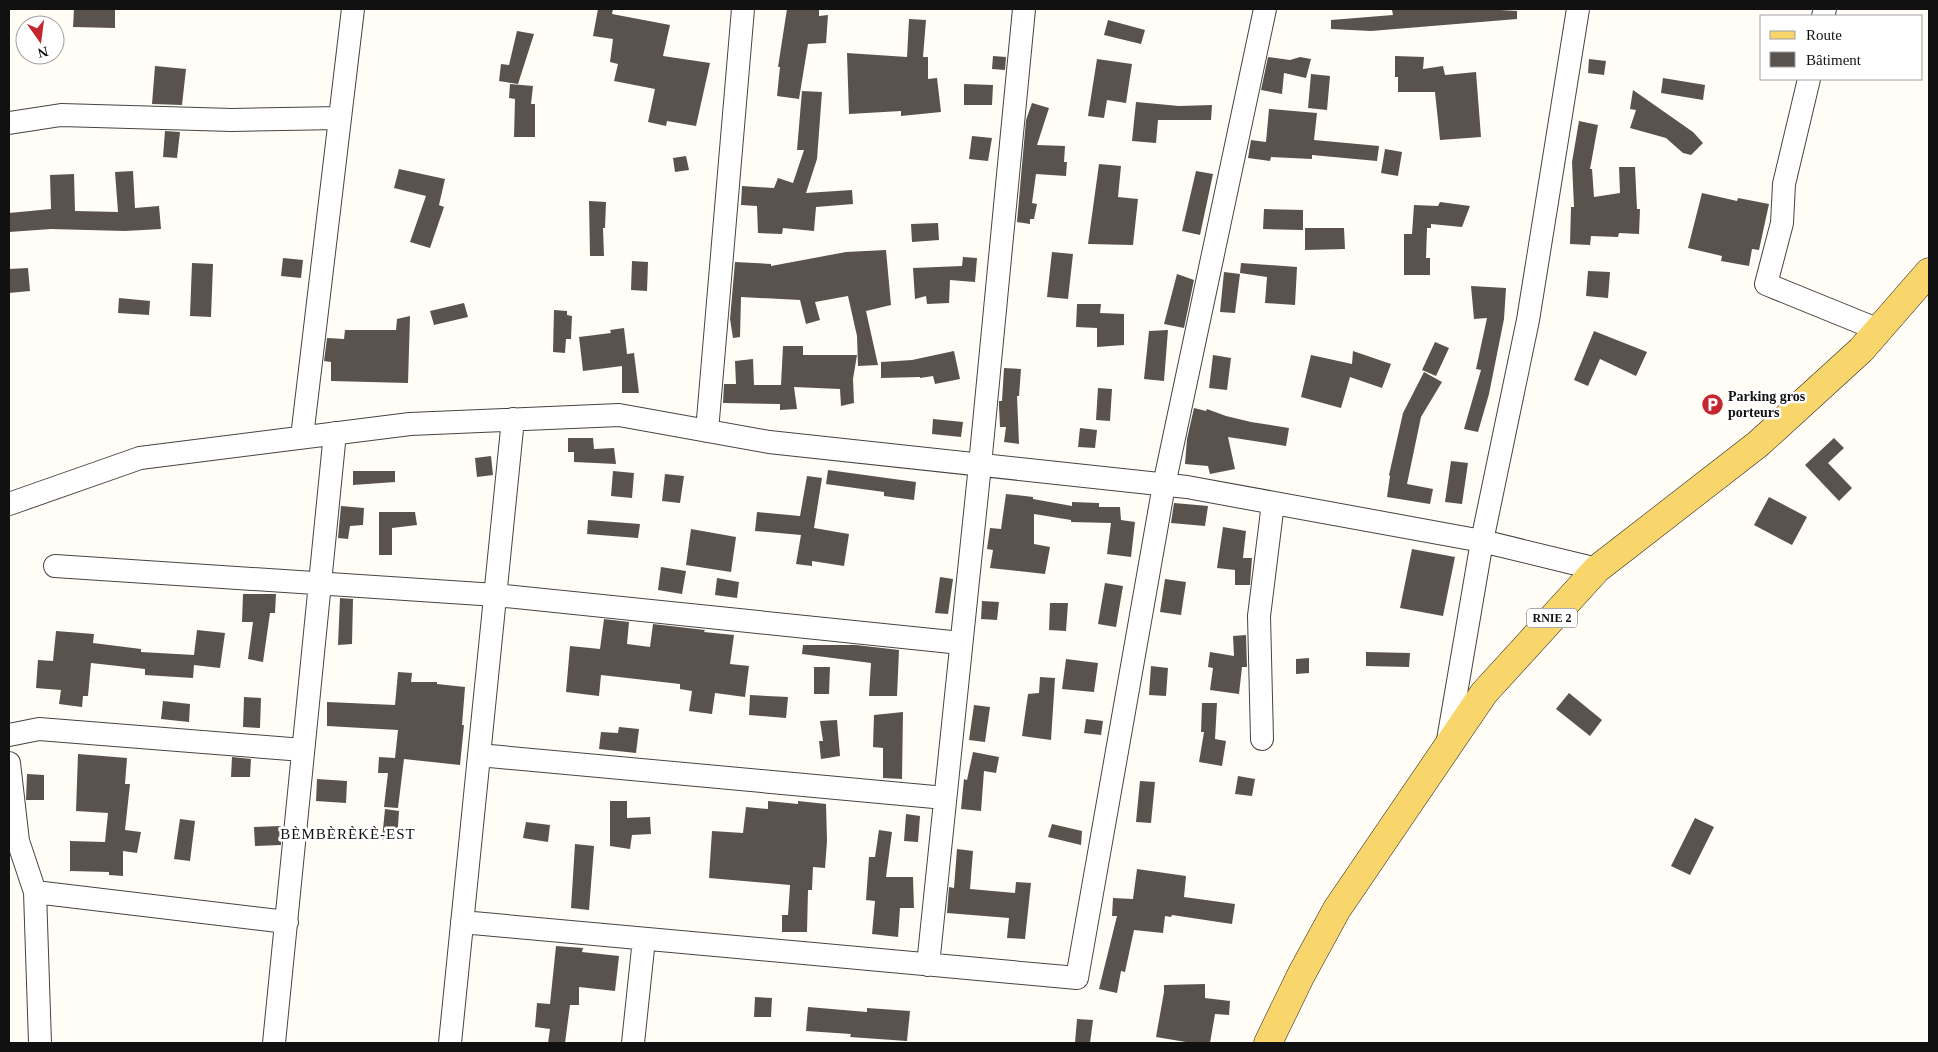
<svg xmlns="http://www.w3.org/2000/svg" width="1938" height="1052" font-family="Georgia,serif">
  <rect width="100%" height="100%" fill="#fffdf5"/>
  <path fill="#5a524d" d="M74 9H115V28L73 27Z
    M598 9H613L612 14 670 25 663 56 710 63 696 126 667 121 666 126 648 122 655 89 614 81 618 64 610 62 613 39 593 36Z
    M787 9H819V16L828 15 826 43 808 44 799 99 777 96 780 67H778Z
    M1408 9H1484L1517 11V19L1371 31 1331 29V20L1393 15 1392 10Z
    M909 19 926 20 923 57H928V79L937 78 941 112 901 116V111L849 114 847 53 907 57Z
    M1108 20 1145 30 1141 44 1104 35Z
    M517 31 534 34 518 84 499 81 501 64 509 65Z
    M993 56 1006 57 1005 70 992 69Z
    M1395 56 1424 57 1423 69 1443 66 1445 75 1476 72 1481 137 1440 140 1435 92H1398V77H1395Z
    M1268 57 1290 60 1300 57 1311 59 1306 78 1284 73 1282 94 1261 90Z
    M1097 59 1132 64 1126 103 1107 100 1104 118 1088 116Z
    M1589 59 1606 61 1604 75 1588 73Z
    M155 66 186 69 182 105 152 104Z
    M1311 74 1330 76 1327 110 1308 108Z
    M1663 78 1705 85 1703 100 1661 93Z
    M510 84 533 86 531 104H535V137H514L515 99 509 98Z
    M964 84 993 85 992 105H964Z
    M1633 90 1693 132 1703 143 1691 155 1683 153 1666 138 1630 128 1636 110 1630 109Z
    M802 91 822 92 817 159 806 193 852 190 853 204 816 207 814 231 783 228 782 234 758 233 757 206 741 205 742 186 774 188 778 178 793 183 804 150H797Z
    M1136 102 1179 106 1212 105 1211 120H1158L1156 143 1132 141Z
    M1032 103 1049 108 1037 145 1065 146 1064 162H1067L1066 176 1036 174 1032 203 1037 204 1034 219H1030V224L1017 222 1026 120Z
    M1269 109 1317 113 1314 140 1379 146 1377 161 1312 155V159L1271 157 1270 161 1248 158 1251 140 1266 142Z
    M1579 121 1598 125 1590 169H1592L1594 197 1620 193 1619 167H1635L1637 209H1640L1639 234 1619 233 1618 237 1591 236 1590 245 1570 244 1571 207H1574L1572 162Z
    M165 131 180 132 177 158 163 157Z
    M972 136 992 138 988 161 969 159Z
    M1385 149 1402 152 1398 176 1381 173Z
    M686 156 689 170 675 172 673 158Z
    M1099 164 1121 166 1118 197 1138 199 1133 245 1088 244Z
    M399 169 445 179 439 205 444 207 430 248 410 242 426 196 394 188Z
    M133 171 135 208 159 206 161 229 125 231 51 229 9 232V213L51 209 50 175 74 174 75 211 118 212 115 172Z
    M1196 171 1213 174 1200 235 1182 231Z
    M1702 193 1737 201 1738 198 1769 204 1759 250 1752 249 1749 266 1721 261 1722 256 1688 248Z
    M589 201 606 202 605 228H603L604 256H590Z
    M1440 202 1470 206 1462 227 1431 224V228H1427L1426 258H1430V275H1404V234H1412L1414 205 1438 206Z
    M1264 209 1303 210V230L1263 229Z
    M938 223 939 240 912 242 911 224Z
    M1305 228H1344L1345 249 1305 250Z
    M886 250 891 305 866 311 878 365 858 366 857 336 848 296 815 302 820 320 806 324 800 300 741 297 740 337 733 338 730 319 735 262 771 264V266L846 252Z
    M1052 252 1073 254 1068 299 1047 297Z
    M963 257 977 258 975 282 950 280 949 303 927 304 926 296 915 299 913 268 962 266Z
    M283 258 303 260 301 278 281 276Z
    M632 261 648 262 647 291 631 290Z
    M192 263 213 264 211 317 190 316Z
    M1241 263 1297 267 1295 305 1265 303 1267 277 1240 273Z
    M28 268 30 291 9 293V269Z
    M1588 271 1610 272 1608 298 1586 296Z
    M1224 272 1240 274 1235 313 1220 312Z
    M1177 274 1194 280 1184 328 1164 324Z
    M1471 286 1506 288 1504 319 1489 394 1478 432 1464 429 1481 370 1476 369 1487 318 1474 319Z
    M119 298 150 301 149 315 118 313Z
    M464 303 468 317 434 325 430 311Z
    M1077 304H1101L1100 313 1124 314V345L1097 347V328L1076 327Z
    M554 310 567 311V315L572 316 571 339H566L565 353 553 352Z
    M410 316 408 383 331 381V362L324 361 327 338 344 339 345 330H396L397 319Z
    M624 328 627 354 634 353 639 393H622V366L583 371 579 337 611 333 610 330Z
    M1168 330 1164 381 1144 379 1149 331Z
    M1594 331 1647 352 1636 376 1600 359 1588 386 1574 380Z
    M1435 342 1449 348 1436 376 1422 370Z
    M783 346H803V355H857L853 379 854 403 841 406 840 389 794 387 797 409 780 410V404L723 403 724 384H736L735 361 753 359 754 385H781Z
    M954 351 960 379 935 384 933 376 920 378V377L881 378V362L912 360Z
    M1353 351 1391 364 1382 388 1350 377 1341 408 1301 397 1311 355 1352 364Z
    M1213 355 1231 358 1227 390 1209 388Z
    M1004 368 1021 369 1019 396H1017L1019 444 1004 442 1006 427H1000L999 406V401H1002Z
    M1424 372 1442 382 1421 417 1407 484 1433 489 1430 504 1387 497 1390 476 1389 475 1403 413Z
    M1098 388 1112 389 1110 421 1096 420Z
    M1194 408 1206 411 1207 409 1226 416 1251 422 1289 428 1286 446 1228 437 1235 469 1210 474 1208 466 1185 464 1187 439Z
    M933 419 963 422 961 437 932 434Z
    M1080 428 1097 430 1095 448 1078 447Z
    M568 438H593L594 449 614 448 616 464 574 462V452H568Z
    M1834 438 1844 448 1828 463 1852 488 1839 501 1805 465Z
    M491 456 493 475 477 477 475 458Z
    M1451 461 1468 463 1462 504 1445 502Z
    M828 470 916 482 914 500 884 496V492L826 484Z
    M353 471H395V482L353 485Z
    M613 471 634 473 632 498 611 496Z
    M665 474 684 476 680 503 662 501Z
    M807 476 822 478 814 528 849 534 844 566 812 561V566L796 564 801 535 755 531 757 512 800 516Z
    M1006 494 1033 497V499L1072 506V502L1099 503V507H1120L1121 520 1135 522 1131 557 1107 554 1111 523 1071 522V520L1034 514V544L1050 547 1045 574 990 568 993 550 987 549 990 528 1001 529Z
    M1769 497 1807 517 1792 545 1754 525Z
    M1174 503 1208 506 1205 526 1171 523Z
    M341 506 364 508 363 525 350 526 348 539 338 538Z
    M379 512H415L417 525 392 528V555H379Z
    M588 520 640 524 638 538 587 534Z
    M1223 527 1246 531 1243 558H1252L1250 585H1235V570L1217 568Z
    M691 529 736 537 731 572 686 565Z
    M1412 549 1455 557 1443 616 1400 608Z
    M661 567 686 571 682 594 658 590Z
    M940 577 953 579 948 614 935 613Z
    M717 578 739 582 737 598 715 595Z
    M1165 579 1186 582 1181 615 1160 612Z
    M1105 583 1123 586 1116 627 1098 624Z
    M243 594H276L275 613H270L263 662 248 659 253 622H242Z
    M340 598 353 599 352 644 338 645Z
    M982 601 999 602 997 620 981 619Z
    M1050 603H1068L1066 631 1049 630Z
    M604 619 629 622 627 644 650 647 653 624 705 630 704 632 734 635 730 664 749 666 745 697 715 693 712 714 689 711 692 691 680 689V684L601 675 599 696 566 692 570 646 600 649Z
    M197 630 225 633 220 668 194 665 193 678 145 675V669L91 663 88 696H83L82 707 59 704 61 690 36 688 38 660 53 661 56 631 94 634 93 643 141 649V652L194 655Z
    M1246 635 1247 667H1242L1239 694 1210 690 1213 668 1208 667 1210 652 1234 656 1233 636Z
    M803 645H856L899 650 897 696H869L871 663 802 654Z
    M1366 652 1410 653 1409 667 1366 666Z
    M1309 658V673L1296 674V659Z
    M1066 659 1098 663 1094 692 1062 689Z
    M1151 666 1168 668 1166 696 1149 695Z
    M814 667H830L829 694H814Z
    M398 672 412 673 411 682H437V684L465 687 462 725H464L460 765 404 759 398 808 384 807 388 773H378L379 757 395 758 398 730 327 726V702L395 705Z
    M1040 677 1055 678 1051 740 1022 736 1028 694 1039 693Z
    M1569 693 1602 720 1590 736 1556 709Z
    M750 695 788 697 786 718 749 715Z
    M244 697 261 698 260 728 243 727Z
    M163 701 190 704 189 722 161 719Z
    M1202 703H1217L1215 739 1226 741 1222 766 1199 762 1204 732H1201Z
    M974 705 990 707 985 742 969 740Z
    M903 712 902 779 883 778V748L873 747 874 715Z
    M1086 719 1103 721 1101 735 1084 733Z
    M837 720 840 756 821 759 819 741H823L820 721Z
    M619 727 639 729 636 753 599 749 601 732 618 733Z
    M973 752 999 757 996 773 984 771 981 811 961 809 964 779 967 780Z
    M78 754 127 758 125 784H130L125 830 141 832 137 853 123 851V876L109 875V872L70 871V841L105 842 108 813 76 811Z
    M232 757 251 759 250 777H231Z
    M27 774 44 775V800H26Z
    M1238 776 1255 779 1252 796 1235 794Z
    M317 779 347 781 346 803 316 801Z
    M1140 781 1155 782 1151 823 1136 822Z
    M610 801H627V818L650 817 651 834 632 835 630 849 610 846Z
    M768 801 798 804V801L826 804 827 841 825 868 813 867 812 890H808L807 932H782V915H788L790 885 709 878 712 831 743 833 746 807 768 809Z
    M385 809 399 811 397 841 382 839Z
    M906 814 920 816 918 842 904 841Z
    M1695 818 1714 827 1690 875 1671 866Z
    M180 819 195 821 190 861 174 859Z
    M526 822 550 825 548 842 523 838Z
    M1052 824 1082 831 1081 845 1048 837Z
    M281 826V845L255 846 254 827Z
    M879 830 892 832 886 877H913L914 908H900L898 937 872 934 875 901 866 900 869 857H875Z
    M575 844 594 846 589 910 571 908Z
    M957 849 973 851 970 889 1015 893 1016 882 1031 883 1025 939 1007 938 1009 918 947 913 949 887 954 888Z
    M1137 869 1186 876 1184 897 1235 904 1232 924 1172 915 1171 917 1165 916 1163 933 1134 930 1125 972 1121 971 1117 993 1099 989 1117 916H1112L1113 898 1133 899Z
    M556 946 583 948 582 952 619 956 615 991 579 987V1005H570L565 1043H548L550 1029 535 1027 537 1003 550 1004Z
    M1205 984V998L1230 1001 1229 1015 1215 1014 1210 1043H1192L1156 1037 1164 992V985Z
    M755 997 772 998 771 1017H754Z
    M808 1007 867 1012V1008L910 1011 907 1041 850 1037 851 1034 806 1031Z
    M1077 1019 1093 1020 1090 1043H1075Z"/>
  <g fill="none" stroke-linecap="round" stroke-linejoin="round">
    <defs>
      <path id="minor" d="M1823 16 1825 9
        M1809 79 1784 184 1782 223 1766 284 1879 330
        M9 123 61 115 232 120 340 118
        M707 431 743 9
        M302 437 353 9
        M9 504 140 458 410 424 619 415 769 442 1187 487 1482 541 1597 569
        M55 566 496 595 961 643
        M9 735 39 729 303 750
        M1262 739 1259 616 1273 503
        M1447 746 1482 541 1528 320 1578 9
        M479 755 945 798
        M9 763 18 841 35 892 40 1043
        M35 892 287 922
        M462 922 1077 978 1164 485 1265 9
        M928 965 980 465 1024 9
        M274 1043 335 433
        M450 1043 513 419
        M633 1043 644 939"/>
      <path id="major" d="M1268 1043 1301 975 1337 909 1484 693 1597 569 1758 444 1861 350 1929 272"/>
    </defs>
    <use href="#minor" stroke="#444" stroke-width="24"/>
    <use href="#major" stroke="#222" stroke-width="29"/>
    <use href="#minor" stroke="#fff" stroke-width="22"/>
    <use href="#major" stroke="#f9d66b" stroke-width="28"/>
  </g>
  <defs>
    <symbol id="parking-disc" viewBox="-11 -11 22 22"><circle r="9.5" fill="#c4262e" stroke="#fff"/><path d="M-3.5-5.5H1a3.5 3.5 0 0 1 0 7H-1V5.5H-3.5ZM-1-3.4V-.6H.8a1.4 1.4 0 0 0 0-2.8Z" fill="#fff"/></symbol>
  </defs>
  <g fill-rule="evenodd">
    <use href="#parking-disc" x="1700" y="392" width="25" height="25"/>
  </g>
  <g text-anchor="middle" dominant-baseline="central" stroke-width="5" stroke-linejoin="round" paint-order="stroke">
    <rect fill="#fff" stroke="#585858" stroke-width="1" x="1527" y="608.5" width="50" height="19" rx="4"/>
    <g font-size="12" font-weight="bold" fill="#111">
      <text x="1552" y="618">RNIE 2</text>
    </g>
    <g font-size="14" font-weight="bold" fill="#111" stroke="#fff" text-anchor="start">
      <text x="1728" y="396">Parking gros<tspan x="1728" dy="16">porteurs</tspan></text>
    </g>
    <g font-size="15" letter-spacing="1" fill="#111" stroke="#fff">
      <text x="348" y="834">BÈMBÈRÈKÈ-EST</text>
    </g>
  </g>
  <rect width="1938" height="1052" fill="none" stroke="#111111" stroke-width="20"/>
  <rect x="1760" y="15" width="162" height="65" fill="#ffffff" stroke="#a0a0a0"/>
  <rect x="1770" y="31" width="25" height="8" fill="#f9d66b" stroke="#a0a0a0"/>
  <text x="1806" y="40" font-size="15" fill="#111111">Route</text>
  <rect x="1770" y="52" width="25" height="15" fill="#5a524d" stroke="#a0a0a0"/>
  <text x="1806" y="65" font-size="15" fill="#111111">Bâtiment</text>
  <g transform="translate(40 40) rotate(166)"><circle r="24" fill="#ffffff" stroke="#a0a0a0"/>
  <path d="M0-4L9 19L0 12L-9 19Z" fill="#c4262e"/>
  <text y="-8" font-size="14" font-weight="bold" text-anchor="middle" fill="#111111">N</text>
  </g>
</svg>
